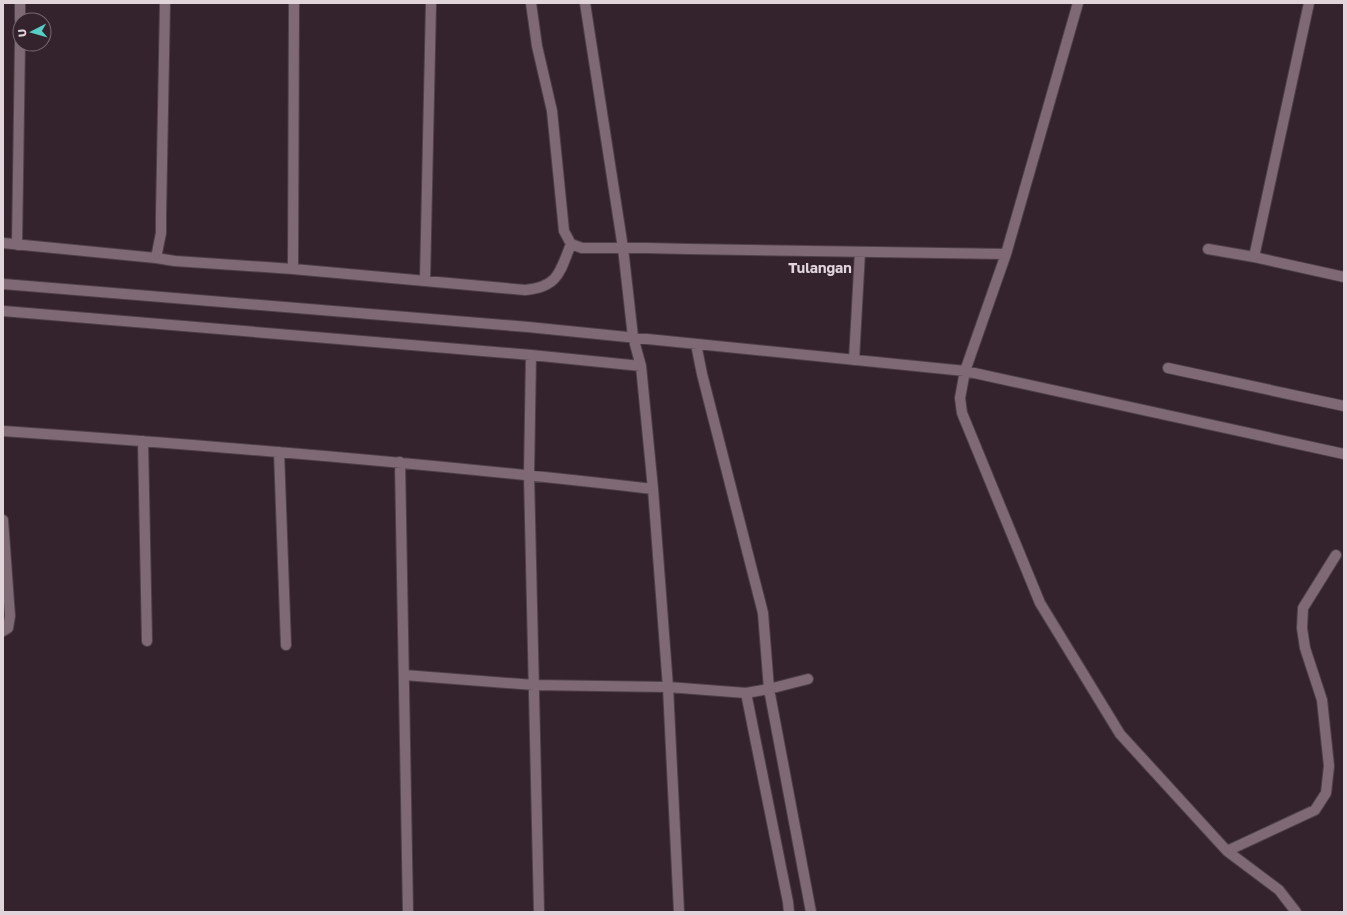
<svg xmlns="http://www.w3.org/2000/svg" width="1347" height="915" font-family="'Golos Text',sans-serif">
  <rect width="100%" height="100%" fill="#34222c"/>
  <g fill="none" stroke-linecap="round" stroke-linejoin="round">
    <defs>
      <path id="minor" d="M165 3 161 216V233L156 258 175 261 293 269 525 290C559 287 560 271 571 244
        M531 3 537 46 552 111 564 231 571 244 582 248H646L689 249 1006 254
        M585 3 623 248 633 337 641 366 653 489 668 687 679 912
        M1078 3 1006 254 965 371 960 398 962 413 1040 603 1120 734 1227 851 1279 890 1296 912
        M20 20V3
        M3 243 156 258
        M17 245 20 41
        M1208 249 1254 257 1344 277
        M1254 257 1309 3
        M293 269 294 3
        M425 281 431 3
        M3 284 528 327 965 371 1344 454
        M3 311 531 355 641 366
        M696 344 702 374 763 613 769 689 746 693
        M531 355 529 475 539 912
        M854 360 860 252
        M1168 368 1344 406
        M3 431C220 446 437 464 653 489
        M143 441 147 641
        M279 452 286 645
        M400 462 408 912
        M3 520 10 616 8 628 3 631
        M404 675 534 685 668 687 746 693 788 902 789 912
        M808 679 769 689 811 912
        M1227 851 1315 810 1326 793 1329 766 1322 700 1305 648 1302 628 1303 608 1336 555"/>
    </defs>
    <use href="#minor" stroke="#4e4048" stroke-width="12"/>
    <use href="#minor" stroke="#7f6974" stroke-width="10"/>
  </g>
  <g text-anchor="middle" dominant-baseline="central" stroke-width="3" stroke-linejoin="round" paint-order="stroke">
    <g font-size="14" font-weight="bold" fill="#e1d5db" stroke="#34222c">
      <text x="820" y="267">Tulangan</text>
    </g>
  </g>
  <rect width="1347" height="915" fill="none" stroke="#e1d5db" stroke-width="8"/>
  <g transform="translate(32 32) rotate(264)"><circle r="19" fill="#34222c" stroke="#796a72"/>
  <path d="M0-3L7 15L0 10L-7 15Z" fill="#55cec5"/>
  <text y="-6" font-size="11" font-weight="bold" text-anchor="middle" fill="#e1d5db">U</text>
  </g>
</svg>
